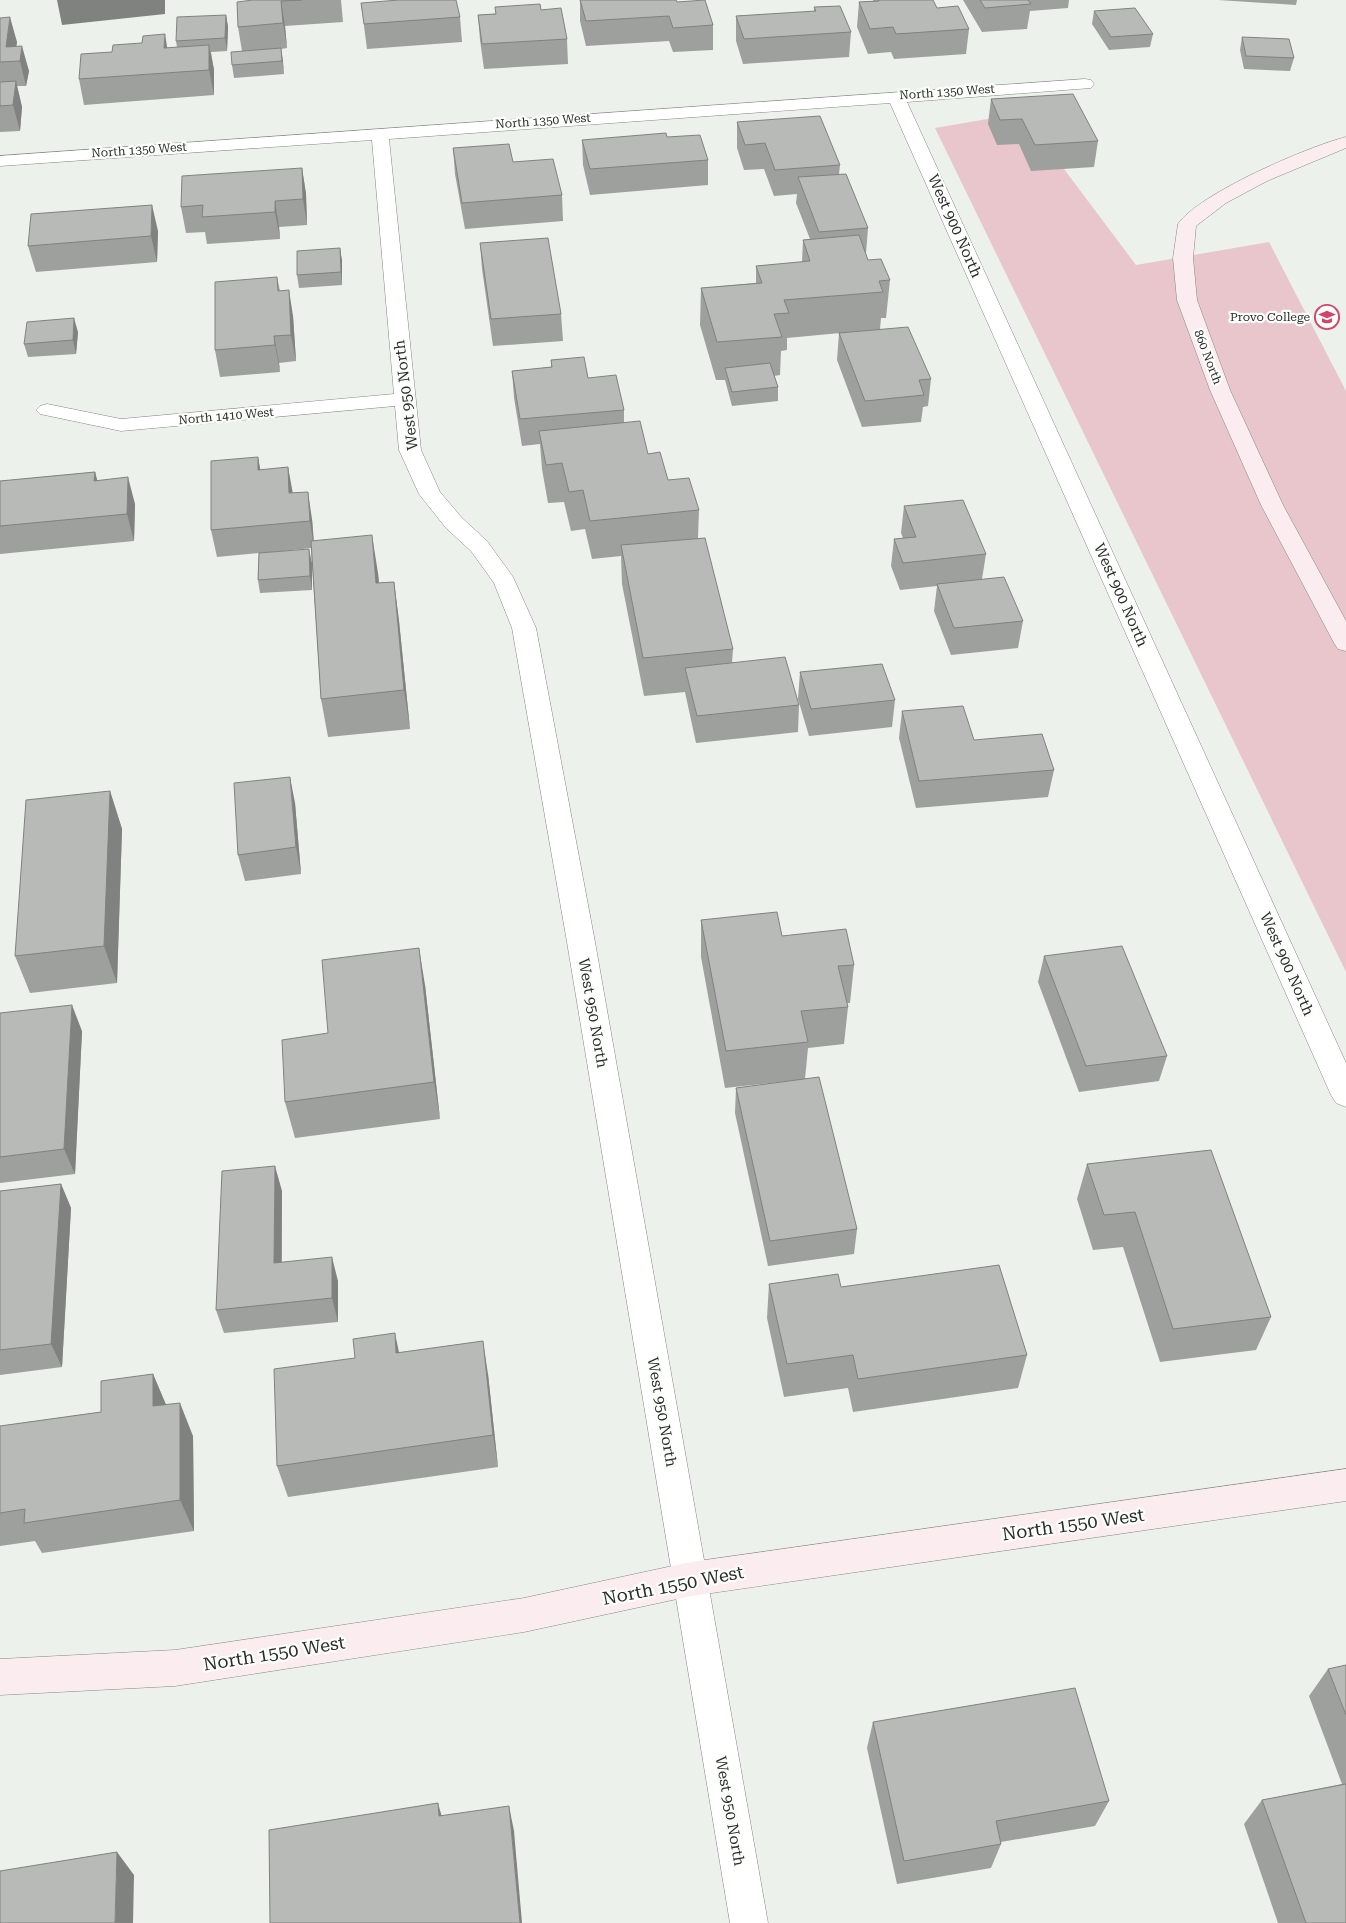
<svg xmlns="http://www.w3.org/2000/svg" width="1346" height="1923" font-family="'Roboto Serif',serif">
  <rect width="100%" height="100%" fill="#edf1ec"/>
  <path fill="#e8c6cb" d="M1022 113 1136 265 1269 242 1346 391V972L935 128Z"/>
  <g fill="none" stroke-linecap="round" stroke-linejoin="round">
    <defs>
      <path id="street" d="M1085 79 1091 80 1094 84 1091 88 907 102 1346 1063V1107L1336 1103 1331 1095 890 103 389 139 421 450 440 492 462 518 487 541 513 577 536 628 595 942 768 1923H730L567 942 512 628 494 583 471 551 446 528 419 494 399 450 395 406 121 431 40 414 36 410 40 406 47 404 121 419 394 394 372 140 0 166V156Z"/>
      <path id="secondary" d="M1346 137V148L1267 181 1226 203 1196 226 1193 258 1197 300 1230 390 1283 505 1346 621V651L1338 649 1334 643 1261 505 1210 390 1177 300 1173 258 1178 224C1198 194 1309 146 1346 137Z
        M1346 1469V1501L691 1596 524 1632 175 1686 0 1695V1659L175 1650 524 1598 691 1562Z"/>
    </defs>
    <use href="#street" stroke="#848783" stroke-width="1"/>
    <use href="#secondary" stroke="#848783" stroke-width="1"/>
    <use href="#street" fill="#fff" fill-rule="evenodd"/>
    <use href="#secondary" fill="#fbedef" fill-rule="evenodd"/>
  </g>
  <path fill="#9da09d" d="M253 0H341L343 22 285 26 287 48 281 49 284 74 234 78 232 65 242 51 238 27Z
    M580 0H676L677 2 713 25V50L673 52 669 41 586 46 580 21Z
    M873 0H933L937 8 969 29 966 54 894 59 891 52 868 54 857 27 859 2 873 1Z
    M963 0H1069L1068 8 1030 11 1027 29 982 32Z
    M1218 0H1297L1296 5Z
    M361 3 460 17 462 42 367 49Z
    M814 7 851 32 849 57 743 64 736 41V16L814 12Z
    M541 10 567 39 568 64 484 69 480 40 478 15Z
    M1094 11 1153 34 1150 47 1109 50 1092 24Z
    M226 15 228 27 227 51 211 52 214 70V95L84 105 79 79 167 48 177 47 176 41Z
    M0 18 17 42 16 46 29 71 26 86H17L22 107 20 131 0 132Z
    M1242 37 1294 58 1290 71 1244 69 1240 50Z
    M991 99 1098 141 1094 167 1031 171 1019 144 997 145 988 124Z
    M737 122 840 165 839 174 868 228 866 254 868 260 890 280 886 318H881L880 329 931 379 928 406 923 407 921 422 862 427 837 360 839 333 872 330 787 338V350L781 351 780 375 774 376 778 387V401L732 406 725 380H716L700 325 701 288 756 283V266L802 262 803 240 810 239 796 203 797 194 774 196 764 169 744 170 737 148Z
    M582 140 708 160V185L590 195 583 165Z
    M453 148 513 162 562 195 563 221 465 229 455 174Z
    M302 168 306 194 307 225 279 227 280 239 207 244 205 232 186 233 181 207Z
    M158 231 157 262 36 272 28 246Z
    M480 243 561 314 563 341 493 346 482 269Z
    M340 248 342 261V285L299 288 297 275Z
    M277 277 280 291 293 316 296 361 279 363 280 372 220 377 215 350Z
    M78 332 76 354 28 357 24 344Z
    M551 360 588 378 624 410V423L668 480 699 510 698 538 733 649 732 663 799 705 798 732 696 743 685 692 644 696 622 584 621 556 592 559 585 529 571 531 564 502 548 503 542 469 540 444 522 446 514 398 512 371 551 367Z
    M258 457 260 470 288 467 292 493 312 519 314 541 378 573 379 583 394 582 399 621 410 729 328 737 321 699 311 548 273 552 312 563V590L260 593 258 580 259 553 217 557 211 530Z
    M95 472 97 480 135 504 134 541 0 554V481Z
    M904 506 986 554 982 579 1023 621 1018 648 951 655 934 611 937 586 900 590 891 566 894 539 903 538 901 533Z
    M800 672 895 700 892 727 809 736 798 699Z
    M902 711 974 740 1054 770 1048 797 916 808 899 738Z
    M110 791 122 829 117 983 30 993 15 956Z
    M295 803 301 874 245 881 238 855Z
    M701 920 782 936 854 965 850 1003H847L848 1007 844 1044 808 1048 805 1079 857 1229 854 1254 768 1266 735 1113 736 1088 798 1080 725 1088 701 957Z
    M1044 956 1167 1056 1159 1081 1079 1092 1038 982Z
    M425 985 440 1119 295 1138 285 1102 328 1033Z
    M0 1013 82 1031 75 1174 0 1183Z
    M1087 1164 1271 1317 1256 1350 1160 1362 1123 1247 1093 1250 1077 1199Z
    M61 1184 71 1208 62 1367 0 1375V1191Z
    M282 1191V1262L338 1281V1322L224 1333 216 1310Z
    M769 1284 841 1287 1027 1355 1018 1388 853 1412 848 1388 784 1397 767 1318Z
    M399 1352 488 1374 498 1467 288 1497 277 1466Z
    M153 1374 166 1405 193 1436 194 1531 42 1553 35 1541 0 1546V1426L101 1412Z
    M1346 1665V1923H1278L1244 1824 1262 1800 1342 1784 1309 1696 1328 1669Z
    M873 1722 1109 1801 1095 1826 1001 1842V1844L991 1868 897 1884 867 1748Z"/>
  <path fill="#80827f" d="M57 0H165V14L62 25Z
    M281 1 285 26 287 48 283 23Z
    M226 15 228 27 227 51 225 38Z
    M10 17 17 42 14 61 6 47Z
    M165 34 169 59V73L164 48Z
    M209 45 214 70V95L209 70Z
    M22 46 29 71 26 86 20 61Z
    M281 48 283 61 284 74 282 61Z
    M16 81 22 107 20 131 13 105Z
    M302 168 306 194 307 225 303 199Z
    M275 201 279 227 280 239 275 212Z
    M152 205 158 231 157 262 151 236Z
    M340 248 342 261V285L341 272Z
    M289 290 293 316 296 361 291 335Z
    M74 318 78 332 76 354 73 340Z
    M274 336 279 363 280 372 275 345Z
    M258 457 263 484 258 470Z
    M288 467 293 494 289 493Z
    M95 472 102 499 94 481Z
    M128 477 135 504 134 541 127 514Z
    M308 492 312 519 314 548 310 521Z
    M372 535 378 573 382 622 376 583Z
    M309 549 312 563V590L310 576Z
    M394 582 399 621 410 729 404 690Z
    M290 777 295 803 301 874 296 847Z
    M110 791 122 829 117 983 104 946Z
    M419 948 425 985 440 1119 434 1082Z
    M72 1005 82 1031 75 1174 64 1149Z
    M275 1166 282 1191 281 1287 274 1263Z
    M61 1184 71 1208 62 1367 51 1344Z
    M332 1257 338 1281V1322L332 1298Z
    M395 1333 402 1367 396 1353Z
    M483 1341 488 1374 498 1467 493 1435Z
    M153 1374 167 1407 153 1406Z
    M180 1403 193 1436 194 1531 180 1500Z
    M438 1803 445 1828 439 1816Z
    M509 1806 514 1831 522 1923H520Z
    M117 1852 134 1875 133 1923H115Z"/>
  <path fill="#b7bab6" stroke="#80827f" d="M253 0H302L281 1 283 23 238 27 237 2Z
    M399 0H456L460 17 364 24 361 3Z
    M580 0H676L677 2 705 0 713 25 673 28 669 16 586 21Z
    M879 0H933L937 8 958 6 969 29 896 34 893 27 870 29 859 2 879 1Z
    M980 0H1028L1031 4 985 8Z
    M540 4 541 10 561 8 567 39 482 44 478 15 496 14 495 7Z
    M840 6 851 32 744 39 736 16 816 11 814 7Z
    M1135 8 1153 34 1111 37 1094 11Z
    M226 15 225 38 176 41 177 17Z
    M10 17 6 47 22 46 20 61 0 62V18Z
    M165 34 164 48 209 45V70L79 79 81 54 112 52 113 45 142 43 143 36Z
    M1242 37 1289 39 1294 58 1246 56Z
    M281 48 282 61 232 65 231 52Z
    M16 81 13 105 0 106V82Z
    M1073 94 1098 141 1035 145 1022 119 1000 120 991 99Z
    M820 116 840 165 775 170 765 143 745 145 737 122Z
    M666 133 667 137 700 135 708 160 590 169 582 140Z
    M509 144 513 162 553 159 562 195 462 203 453 148Z
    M302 168 303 199 275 201V212L202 217 203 205 181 207 182 176Z
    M846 174 868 228 819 232 798 177Z
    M152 205 151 236 28 246 31 214Z
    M859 235 868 260 881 259 890 280 879 281 883 292 784 300 789 313 774 314 782 337 717 342 701 288 762 283 756 266 810 261 803 240Z
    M548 238 561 314 491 319 480 243Z
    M340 248 341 272 297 275V251Z
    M277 277 278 291 289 290 291 335 274 336 275 345 215 350V282Z
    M74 318 73 340 24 344 27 322Z
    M908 327 931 379 919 380 924 395 865 401 839 333Z
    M584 357 588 378 616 375 624 410 520 419 512 371 552 367 551 360Z
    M770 363 778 387 732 392 725 368Z
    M640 421 648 454 660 452 668 480 689 478 699 510 590 521 583 490 569 492 562 463 546 465 539 431Z
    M258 457V470L288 467 289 493 308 492 310 521 211 530V461Z
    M95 472 94 481 128 477 127 514 0 526V481Z
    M963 500 986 554 903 563 894 539 916 537 904 506Z
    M372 535 376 583 394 582 404 690 321 699 311 541Z
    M705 538 733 649 643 658 621 545Z
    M309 549 310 576 258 580 259 553Z
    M1004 577 1023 621 954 628 937 584Z
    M785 657 799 705 697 716 685 668Z
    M882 664 895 700 811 709 800 672Z
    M963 706 974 740 1042 734 1054 770 919 781 902 711Z
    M290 777 296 847 238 855 234 783Z
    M110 791 104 946 15 956 26 800Z
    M777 912 782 936 846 929 854 965 838 966 848 1007 801 1011 808 1042 726 1051 701 920Z
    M1122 946 1167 1056 1086 1066 1044 956Z
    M419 948 434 1082 285 1102 282 1040 328 1033 322 960Z
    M72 1005 64 1149 0 1157V1013Z
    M819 1077 857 1229 770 1241 736 1088Z
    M1211 1150 1271 1317 1173 1329 1135 1212 1104 1215 1087 1164Z
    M275 1166 274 1263 332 1257V1298L216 1310 222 1171Z
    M61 1184 51 1344 0 1350V1191Z
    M999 1265 1027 1355 858 1379 853 1355 787 1364 769 1284 838 1274 841 1287Z
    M395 1333 396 1353 483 1341 493 1435 277 1466 274 1369 355 1358 353 1339Z
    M153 1374V1406L180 1403V1500L24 1523 25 1509 0 1513V1426L101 1412V1381Z
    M1346 1665V1715L1328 1669Z
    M1075 1688 1109 1801 996 1821 1001 1844 904 1861 873 1722Z
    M1346 1784V1923H1306L1262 1800Z
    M438 1803 439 1816 509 1806 520 1923H270L269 1830Z
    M117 1852 115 1923H0V1871Z"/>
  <defs>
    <symbol id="university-ring" viewBox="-11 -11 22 22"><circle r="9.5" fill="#fbfefa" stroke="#d34468" stroke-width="1.5"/><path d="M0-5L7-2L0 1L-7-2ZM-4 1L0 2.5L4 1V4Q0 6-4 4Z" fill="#d34468"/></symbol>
  </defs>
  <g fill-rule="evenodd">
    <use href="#university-ring" x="1313" y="303" width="28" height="28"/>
  </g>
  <g text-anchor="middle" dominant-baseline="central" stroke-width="4.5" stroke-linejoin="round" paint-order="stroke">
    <g font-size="12" fill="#2b2c2a" stroke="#fbfefa">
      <text transform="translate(947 92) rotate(-4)">North 1350 West</text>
      <text transform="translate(543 121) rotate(-4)">North 1350 West</text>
      <text transform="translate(139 150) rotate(-4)">North 1350 West</text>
      <text transform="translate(1208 357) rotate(69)">860 North</text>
      <text transform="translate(226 416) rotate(-5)">North 1410 West</text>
    </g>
    <g font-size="12" fill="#2b2c2a" stroke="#fbfefa" text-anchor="end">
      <text x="1310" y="317">Provo College</text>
    </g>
    <g font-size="15" fill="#2b2c2a" stroke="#fbfefa">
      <text transform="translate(955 226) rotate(66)">West 900 North</text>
      <text transform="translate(406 395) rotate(-97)">West 950 North</text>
      <text transform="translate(1121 595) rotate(66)">West 900 North</text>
      <text transform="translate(1287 964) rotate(66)">West 900 North</text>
      <text transform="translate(593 1013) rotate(80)">West 950 North</text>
      <text transform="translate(662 1412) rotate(80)">West 950 North</text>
      <text transform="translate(730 1811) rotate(80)">West 950 North</text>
    </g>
    <g font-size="18" fill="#2b2c2a" stroke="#fbfefa">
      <text transform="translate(1073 1524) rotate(-8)">North 1550 West</text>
      <text transform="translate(673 1585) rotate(-11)">North 1550 West</text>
      <text transform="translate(274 1653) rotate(-9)">North 1550 West</text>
    </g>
  </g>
</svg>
